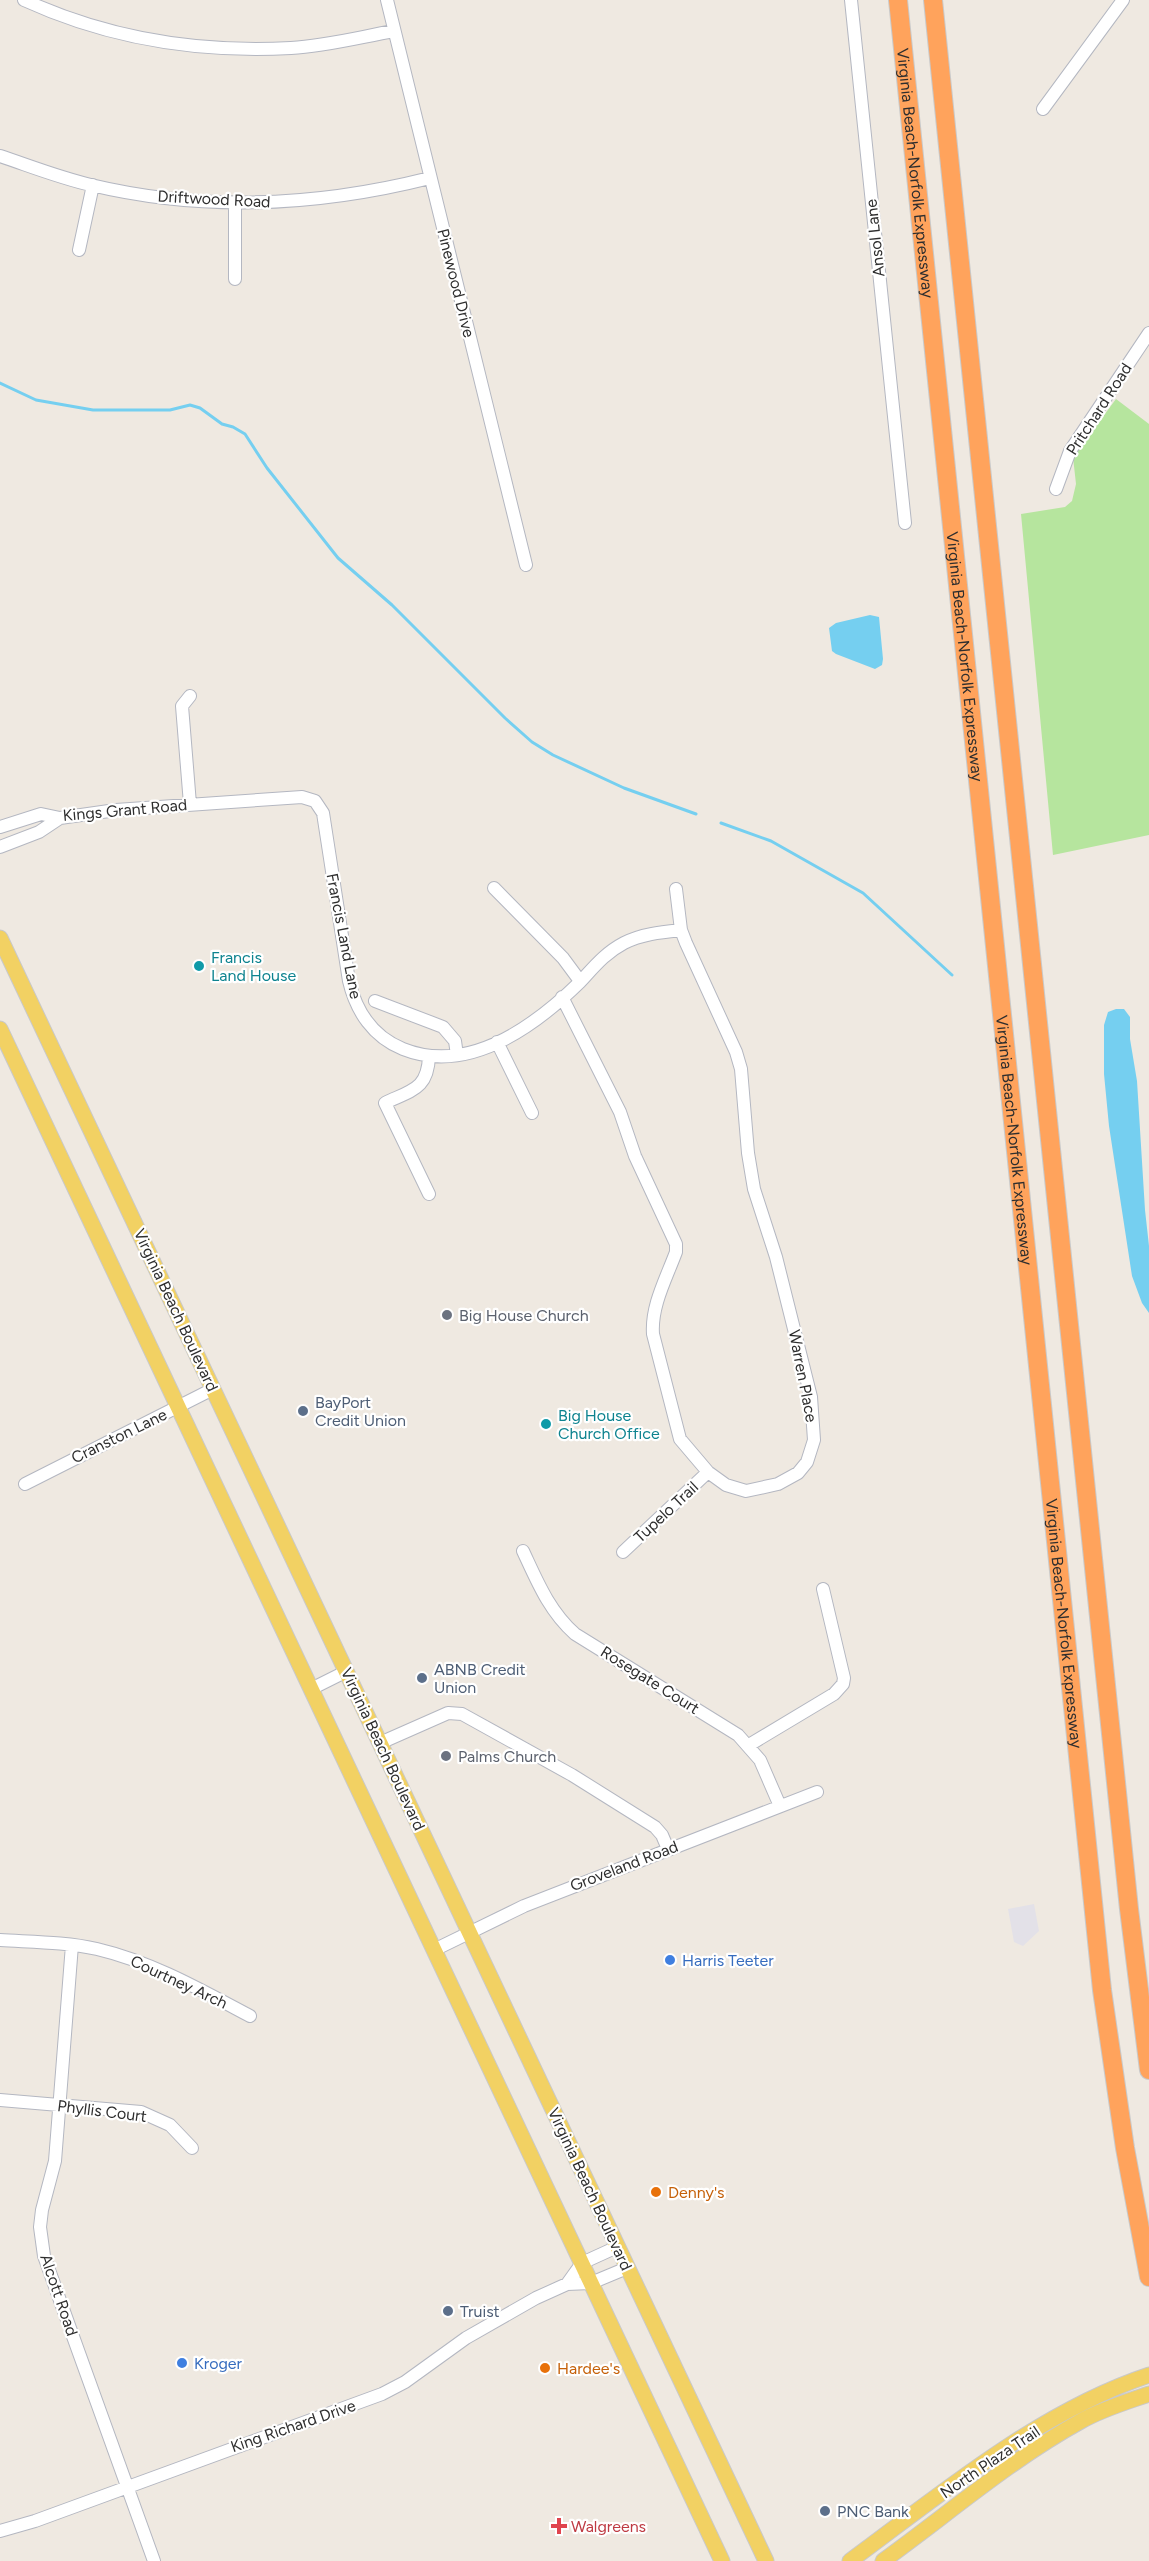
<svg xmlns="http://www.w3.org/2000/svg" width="1149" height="2561" font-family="Figtree,sans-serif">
  <rect width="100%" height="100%" fill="#efe9e1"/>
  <path fill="#e3e1e8" d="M1034 1904 1039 1931 1023 1946 1014 1942 1008 1909Z"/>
  <path fill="#b6e59e" d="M1116 399 1149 424V835L1053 855 1021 514 1065 507 1072 501 1076 484 1073 457Z"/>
  <path fill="#75cff0" d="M870 615 879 617 883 659 882 665 875 669 836 654 832 651 829 628 836 623Z
    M1116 1009H1124L1130 1017V1039L1137 1081 1145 1210 1149 1246V1313L1142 1303 1132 1276 1109 1126 1104 1074V1025L1108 1012Z"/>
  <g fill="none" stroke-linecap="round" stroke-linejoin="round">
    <path stroke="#75cff0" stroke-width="3" d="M0 383 36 400 93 410H170L190 405 200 408 222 424 233 427 245 434 267 468 338 558 392 605 505 718 532 742 553 755 624 788 696 814
      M721 823 771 841 863 893 952 975"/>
    <defs>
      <path id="minor" d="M24 0C107 38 199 53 291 48 326 46 360 37 394 31
        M387 0 526 565
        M851 0 905 523
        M1043 109 1123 0
        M0 156C30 166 60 178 91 185 204 212 319 206 430 178
        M79 250 93 185
        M235 279V203
        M1056 489 1070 451 1149 333
        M190 696 182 706 190 804
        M0 827 41 814 60 818 116 810 302 797 315 801 323 813 349 981C356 1011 373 1037 403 1049 468 1075 535 1026 580 982 594 967 605 953 624 943 641 934 662 932 681 930
        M0 847 39 832 60 818
        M494 888 563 958 580 981
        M562 997 620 1112 635 1156 676 1244V1252C666 1279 651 1306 653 1334L680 1439 708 1472 726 1485 746 1491 778 1484 798 1473 807 1462 814 1440 811 1397 776 1257 754 1189 748 1153 741 1069 736 1052 686 943 681 930 676 889
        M375 1001 443 1027 455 1041 457 1055
        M497 1042 532 1113
        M429 1056C428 1089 412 1090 385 1103L429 1194
        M25 1484 213 1389
        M523 1551C537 1581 549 1611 575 1634L738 1735 760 1760 780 1806
        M623 1552 708 1472
        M311 1689 347 1671
        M380 1743 448 1713 462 1714 572 1775 655 1827 662 1835 668 1849
        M749 1745 834 1694 843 1684 844 1678 823 1589
        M0 1940C32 1942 66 1942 97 1949 152 1962 201 1990 250 2016
        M72 1945 55 2161 42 2210 40 2227 44 2256 154 2561
        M434 1950 524 1906 817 1792
        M0 2100 141 2112 170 2125 192 2148
        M567 2284 582 2263 617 2247
        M0 2531 35 2521 382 2394 405 2382 466 2338 536 2298 567 2284 591 2283 627 2268"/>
      <path id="major" d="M0 938 766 2561
        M0 1029 722 2561
        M850 2561C941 2494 1040 2411 1149 2375
        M883 2561C948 2514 1010 2460 1081 2421 1102 2409 1126 2402 1149 2394"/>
      <g id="highway">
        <path id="s1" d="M898 0 1102 1990 1125 2148 1149 2277"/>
        <path d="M933 0 1129 1909 1149 2070"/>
      </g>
    </defs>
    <use href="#minor" stroke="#b4b7c1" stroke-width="14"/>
    <use href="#major" stroke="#c9c9c9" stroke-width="17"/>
    <use href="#highway" stroke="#c9c9c9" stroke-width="20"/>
    <use href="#minor" stroke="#fff" stroke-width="12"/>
    <use href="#major" stroke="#f2d163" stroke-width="15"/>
    <use href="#highway" stroke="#ffa35c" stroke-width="18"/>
  </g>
  <g fill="#0f9aa8" stroke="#fff" stroke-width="2">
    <circle cx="199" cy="966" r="6"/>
    <circle cx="546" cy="1424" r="6"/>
  </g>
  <g fill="#6b7280" stroke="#fff" stroke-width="2">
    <circle cx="447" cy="1315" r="6"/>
    <circle cx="446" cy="1756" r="6"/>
  </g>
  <g fill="#5c6f8a" stroke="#fff" stroke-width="2">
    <circle cx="303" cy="1411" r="6"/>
    <circle cx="422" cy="1678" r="6"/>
    <circle cx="448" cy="2311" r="6"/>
    <circle cx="825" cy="2511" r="6"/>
  </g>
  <g fill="#3f7fe0" stroke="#fff" stroke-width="2">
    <circle cx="670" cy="1960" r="6"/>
    <circle cx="182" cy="2363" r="6"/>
  </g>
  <g fill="#e8710a" stroke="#fff" stroke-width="2">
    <circle cx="656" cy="2192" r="6"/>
    <circle cx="545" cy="2368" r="6"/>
  </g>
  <path fill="#e0444e" stroke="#fff" stroke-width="2" d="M556 2517h6v6h6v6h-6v6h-6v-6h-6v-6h6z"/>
  <g text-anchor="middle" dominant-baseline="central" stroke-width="4.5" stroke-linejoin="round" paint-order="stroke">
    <g font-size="16" fill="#2e2e2e" stroke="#fff">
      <text stroke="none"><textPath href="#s1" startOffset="174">Virginia Beach-Norfolk Expressway</textPath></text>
      <text transform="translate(214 199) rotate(3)">Driftwood Road</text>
      <text transform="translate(875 238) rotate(-96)">Ansol Lane</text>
      <text transform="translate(456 283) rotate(76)">Pinewood Drive</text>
      <text transform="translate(1099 409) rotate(-57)">Pritchard Road</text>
      <text stroke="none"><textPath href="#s1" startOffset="660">Virginia Beach-Norfolk Expressway</textPath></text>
      <text transform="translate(125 810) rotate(-5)">Kings Grant Road</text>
      <text transform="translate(344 936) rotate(79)">Francis Land Lane</text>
      <text stroke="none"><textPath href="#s1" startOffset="1146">Virginia Beach-Norfolk Expressway</textPath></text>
      <text transform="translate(176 1310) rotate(65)">Virginia Beach Boulevard</text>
      <text transform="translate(803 1376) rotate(79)">Warren Place</text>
      <text transform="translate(119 1436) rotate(-26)">Cranston Lane</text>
      <text transform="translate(666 1512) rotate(-43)">Tupelo Trail</text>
      <text stroke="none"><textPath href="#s1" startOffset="1632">Virginia Beach-Norfolk Expressway</textPath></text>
      <text transform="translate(650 1680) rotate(32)">Rosegate Court</text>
      <text transform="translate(383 1749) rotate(65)">Virginia Beach Boulevard</text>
      <text transform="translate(624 1866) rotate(-21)">Groveland Road</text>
      <text transform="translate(179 1982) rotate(25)">Courtney Arch</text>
      <text transform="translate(102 2111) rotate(7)">Phyllis Court</text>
      <text transform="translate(590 2189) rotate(65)">Virginia Beach Boulevard</text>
      <text transform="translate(59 2295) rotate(71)">Alcott Road</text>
      <text transform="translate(293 2426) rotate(-19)">King Richard Drive</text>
      <text transform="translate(990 2462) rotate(-34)">North Plaza Trail</text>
    </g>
    <g font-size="16" fill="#0d838f" stroke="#fff" text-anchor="start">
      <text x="211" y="957">Francis<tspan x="211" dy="18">Land House</tspan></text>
      <text x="558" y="1415">Big House<tspan x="558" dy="18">Church Office</tspan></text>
    </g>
    <g font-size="16" fill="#5b616d" stroke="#fff" text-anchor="start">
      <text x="459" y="1315">Big House Church</text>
      <text x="458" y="1756">Palms Church</text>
    </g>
    <g font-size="16" fill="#4e5e75" stroke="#fff" text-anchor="start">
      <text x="315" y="1402">BayPort<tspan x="315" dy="18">Credit Union</tspan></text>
      <text x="434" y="1669">ABNB Credit<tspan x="434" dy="18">Union</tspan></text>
      <text x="460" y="2311">Truist</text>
      <text x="837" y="2511">PNC Bank</text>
    </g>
    <g font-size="16" fill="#366cbe" stroke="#fff" text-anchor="start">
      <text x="682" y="1960">Harris Teeter</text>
      <text x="194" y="2363">Kroger</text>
    </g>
    <g font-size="16" fill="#c56008" stroke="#fff" text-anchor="start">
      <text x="668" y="2192">Denny's</text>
      <text x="557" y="2368">Hardee's</text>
    </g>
    <g font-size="16" fill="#be3a42" stroke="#fff" text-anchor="start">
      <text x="571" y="2526">Walgreens</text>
    </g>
  </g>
</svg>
